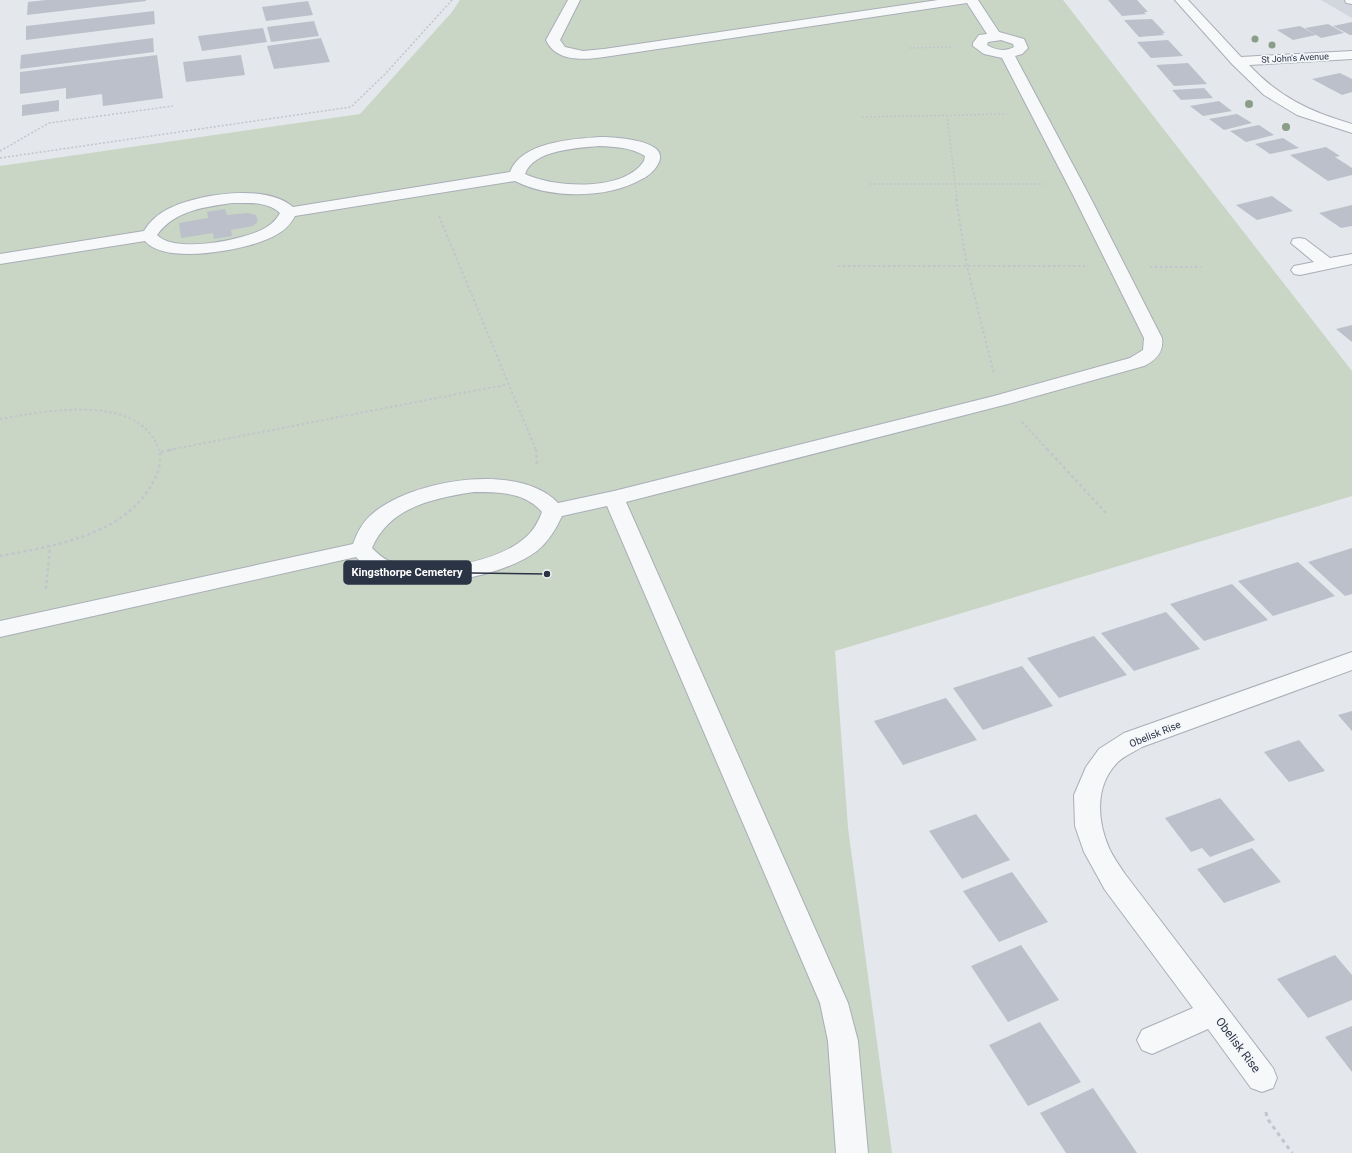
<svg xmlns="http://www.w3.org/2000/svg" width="1352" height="1153" font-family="Roboto,sans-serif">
  <rect width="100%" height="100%" fill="#e4e7ec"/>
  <path fill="#d2d6de" d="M1321 0H1352V18Z"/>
  <path fill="#c9d6c5" d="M460 0H1063L1352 371V496L835 651 848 828 892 1153H0V166L360 114 452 12Z"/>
  <path fill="#bbc0ca" d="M46 0H146V1L27 15 28 2Z
    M1108 0H1137L1148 12H1144L1146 14 1122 16Z
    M308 1 313 15 266 21 262 7Z
    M154 11 155 24 26 40V26Z
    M1152 19 1165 33H1162L1164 35 1139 37 1124 20Z
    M314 21 319 36 271 42 267 27Z
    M1352 22V35H1350L1333 26Z
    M1328 24 1344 33 1321 38 1305 28Z
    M1300 26 1316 35 1293 40 1277 30Z
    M263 28 267 42 202 51 198 36Z
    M153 38 154 52 20 69 21 55Z
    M321 38 330 62 274 69 267 46Z
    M1168 40 1183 56 1151 58 1137 42Z
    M157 55 163 98 103 106 102 94 66 99V88L20 94V72Z
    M241 55 245 75 186 82 183 62Z
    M1188 63 1207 84 1174 86 1156 65Z
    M1340 73 1352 79V92L1342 95 1312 79Z
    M1204 88 1213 98 1181 100 1172 90Z
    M59 100V111L22 116V105Z
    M1219 101 1232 111 1203 116 1190 106Z
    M1237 114 1252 123 1224 130 1209 119Z
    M1259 125 1274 135 1246 142 1230 131Z
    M1283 138 1299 148 1270 154 1255 144Z
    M1326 147 1340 156 1335 157 1352 168V175L1328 181 1290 155Z
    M1272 196 1293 211 1257 220 1236 205Z
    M1352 205V226L1341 228 1319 213Z
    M225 209 227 215 248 213 256 215 258 221 253 226 231 230 232 236 214 239 213 233 181 238 179 223 208 218 207 212Z
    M1352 325V342L1336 329Z
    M1352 548V594L1345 596 1308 562Z
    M1298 562 1335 596 1273 616 1238 581Z
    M1232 584 1268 620 1204 641 1170 604Z
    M1166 612 1200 649 1134 671 1101 633Z
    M1094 636 1127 675 1059 698 1027 658Z
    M1022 666 1053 706 983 730 953 688Z
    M946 698 977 740 903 765 874 721Z
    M1352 711V731L1338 715Z
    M1299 740 1325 771 1289 782 1264 752Z
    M1220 798 1255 840 1210 857 1202 848 1191 852 1165 818Z
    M976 814 1010 860 962 879 929 831Z
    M1252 848 1281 882 1224 903 1197 869Z
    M1012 872 1048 922 999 942 963 891Z
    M1021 945 1059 1000 1008 1022 971 966Z
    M1335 955 1352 975V1000L1308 1018 1277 979Z
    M1040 1022 1081 1082 1028 1106 989 1045Z
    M1352 1026V1072L1325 1037Z
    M1093 1088 1137 1153H1066L1040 1113Z"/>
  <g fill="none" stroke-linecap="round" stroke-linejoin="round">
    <defs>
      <path id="minor" d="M568 0H580L560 40 565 47 583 51 604 49 938 0H978L999 32 1024 39 1028 48 1022 54 1015 56 1089 195 1162 338C1164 352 1156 360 1144 366L1008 404 626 502 848 1003 858 1041 868 1153H836L828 1041 820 1003 607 506 562 516C556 529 548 542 537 551 496 581 394 599 356 557L0 637V621L353 544C357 533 362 523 371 515 409 480 519 461 558 503L614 491 994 396 1130 358 1143 350 1144 338 1073 195 1002 58 984 54 973 46V43L979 35 987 34 967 3 604 57C583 60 556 62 546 40ZM1001 40 1013 44 1014 47C1005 52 995 50 987 45L988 42ZM474 492C499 492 525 492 542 512 538 522 534 530 526 537 496 564 427 575 389 561 382 558 377 553 372 548 389 507 434 498 474 492Z
        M1175 0H1188L1241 57 1352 51V59L1249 65C1279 97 1310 112 1352 124V133L1297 115 1264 95 1232 64Z
        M1345 0H1352V4L1346 3Z
        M599 137C611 137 669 139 659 162 656 169 649 176 642 179 608 199 550 199 515 181L295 216C290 225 285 230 276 235 251 250 165 266 145 241L0 264V254L144 231C150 221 158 214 168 209 197 194 266 183 293 207L510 172C521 142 572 139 599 137ZM599 146C616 147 630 147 645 156L644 161C624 192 554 188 525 174 533 150 577 148 599 146ZM232 203C248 203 268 201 280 213 276 220 272 224 265 228 245 240 175 254 157 235 175 210 205 207 232 203Z
        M1299 238 1305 239 1330 258 1352 254V264L1300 275 1294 274 1291 270 1294 266 1314 262 1291 243 1293 239Z
        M1352 652V670L1142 747C1134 752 1122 757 1116 764 1095 787 1097 820 1109 848 1113 857 1119 865 1125 874L1273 1068 1277 1078 1273 1088 1262 1092 1251 1088 1208 1029 1152 1054 1142 1050 1137 1040 1142 1030 1193 1008 1105 890 1084 852 1075 826 1074 795 1086 767 1099 749 1124 733Z"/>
    </defs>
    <use href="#minor" stroke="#a9aeb7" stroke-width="2"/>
    <path stroke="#c2c5cb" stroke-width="1.5" stroke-dasharray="2 2" stroke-linecap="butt" d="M909 48 953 47
      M947 115 957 200
      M862 117 1007 114
      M0 151 49 123 173 106
      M0 158 351 107 386 73 452 0
      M870 184H1044"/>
    <path stroke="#c2c5cb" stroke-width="2" stroke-dasharray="2.5 2.5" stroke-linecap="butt" d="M956 199 967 266 994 374
      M439 216 536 450
      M838 266H1085
      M1150 267H1201
      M0 419C45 411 140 392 159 450
      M1022 422 1048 450
      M169 450 509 384"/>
    <path stroke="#c2c5cb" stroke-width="2.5" stroke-dasharray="3 3" stroke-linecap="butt" d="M536 449 537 465
      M1047 449 1106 513
      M161 452 174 449
      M0 556C53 546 123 536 152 484 158 474 162 462 159 449
      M46 589 50 546"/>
    <path stroke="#c2c5cb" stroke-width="3" stroke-dasharray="4 4" stroke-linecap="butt" d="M1266 1112 1267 1118 1292 1153"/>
    <use href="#minor" fill="#f7f8fa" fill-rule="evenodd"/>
  </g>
  <g fill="#899d89">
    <circle cx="1255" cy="39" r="3.5"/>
    <circle cx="1272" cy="45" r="3.5"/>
    <circle cx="1249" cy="104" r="4"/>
    <circle cx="1286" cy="127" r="4"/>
  </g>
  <g text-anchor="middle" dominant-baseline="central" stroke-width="3.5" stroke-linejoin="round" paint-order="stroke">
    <g font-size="9" fill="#2b3445" stroke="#f4f6f9">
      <text transform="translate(1295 58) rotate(-3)">St John's Avenue</text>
    </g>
    <g font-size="10" fill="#2b3445" stroke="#f4f6f9">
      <text transform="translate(1155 734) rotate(-22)">Obelisk Rise</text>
    </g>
    <g font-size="12" fill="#2b3445" stroke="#f4f6f9">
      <text transform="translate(1238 1045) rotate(53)">Obelisk Rise</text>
    </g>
  </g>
  <path fill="none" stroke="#2b3445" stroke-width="1.5" d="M547 574L471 573"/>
  <circle fill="#2b3445" stroke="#f4f6f9" stroke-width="1.5" cx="547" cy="574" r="4"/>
  <rect fill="#2b3445" stroke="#2b3445" stroke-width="1.5" x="344" y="561" width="127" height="23" rx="4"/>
  <g font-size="11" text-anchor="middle" font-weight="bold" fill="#fff">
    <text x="407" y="576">Kingsthorpe Cemetery</text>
  </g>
</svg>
